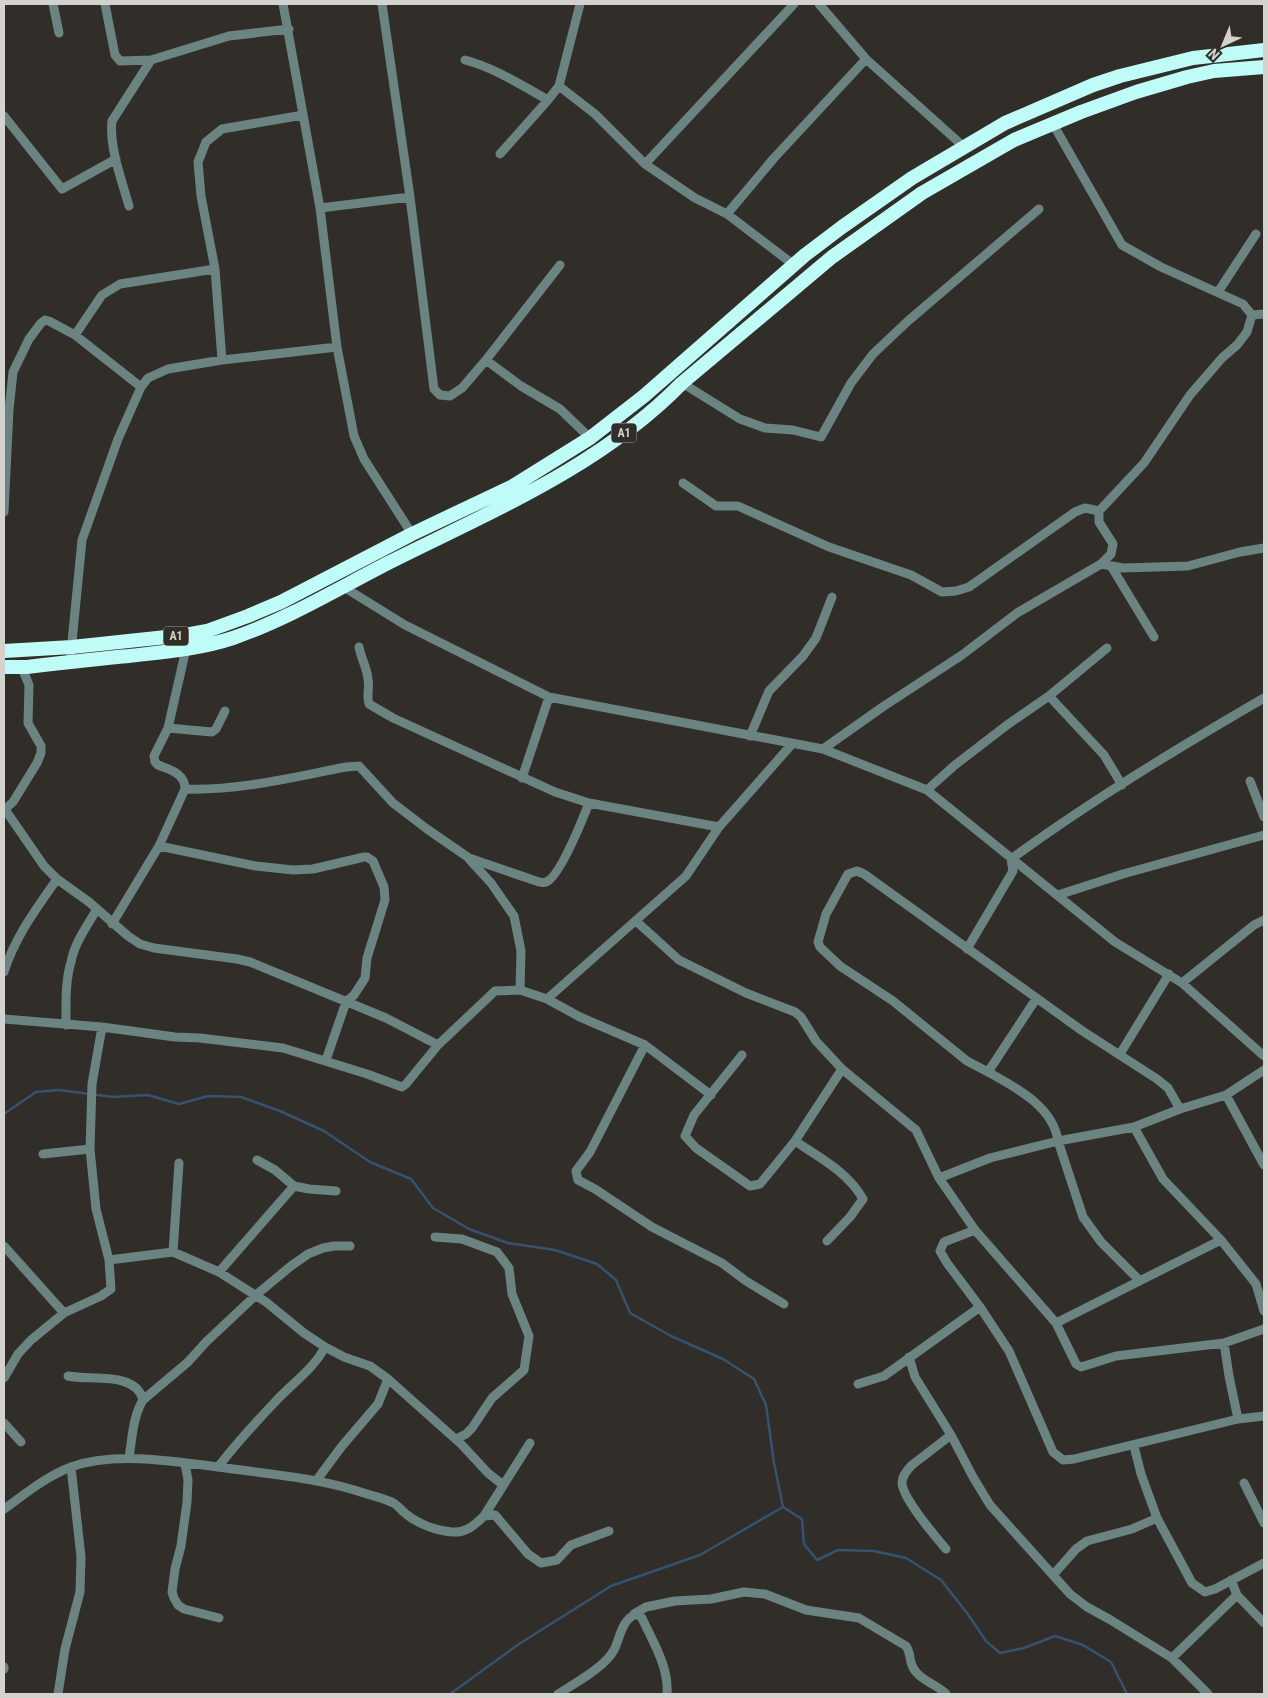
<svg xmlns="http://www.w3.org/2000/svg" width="1268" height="1698" font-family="'Roboto Condensed',sans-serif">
  <rect width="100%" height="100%" fill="#312d28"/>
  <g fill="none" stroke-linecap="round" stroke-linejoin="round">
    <path stroke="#355371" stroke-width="2.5" d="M4 1114 36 1092 59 1090 113 1097 148 1095 179 1104 208 1096 241 1097 280 1111 324 1131 370 1162 411 1179 433 1208 469 1229 508 1243 555 1250 597 1264 616 1280 630 1313 671 1336 723 1359 754 1379 766 1405 774 1463 783 1507 802 1519 804 1544 817 1560 838 1550 874 1551 906 1558 941 1580 967 1613 986 1641 1000 1653 1024 1648 1055 1636 1083 1645 1111 1662 1127 1694
      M450 1694 519 1644 611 1586 700 1555 783 1507"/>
    <path stroke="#6b8381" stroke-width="9" d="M53 4 59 33
      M105 4 115 55 120 61 151 60 229 36 289 29
      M283 4 320 208 337 347 354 436 364 459 412 534
      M382 4 410 197 434 389 440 395 450 396 462 388 486 360 560 265
      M819 4 866 59 963 146
      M465 60C495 68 521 85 548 100
      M559 86 595 114 645 164 794 4
      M4 116 62 189 116 159
      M500 154 548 100 559 86 580 4
      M645 164 695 198 727 214 794 265
      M129 206C122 181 109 147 112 121L151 60
      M320 208 410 197
      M727 214 774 158 866 59
      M1218 292 1256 234
      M1252 315 1264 314
      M75 335 102 295 120 284 215 269
      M222 360 215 269 201 196 198 162 206 142 222 129 303 115
      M486 360 521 386 560 409 590 438
      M682 383 740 419 765 428 793 430 821 437 851 383 873 354 908 321 1039 209
      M683 483 716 506H738L829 547 911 575 942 592 956 591 969 587 1075 512 1085 508 1099 511
      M4 512 9 410 13 372 29 339 41 323 45 320 49 321 75 335 141 387
      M1101 564 1123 568 1188 566 1240 552 1264 548
      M1111 566 1154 637
      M342 586 405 625 549 697 823 749 927 790 1115 942 1182 983 1264 1056
      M359 647C361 658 367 668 368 679 370 688 366 696 369 704L393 718 555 792 589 803 719 827
      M70 662 82 540 118 439 141 387 148 378 168 369 222 360 337 347
      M1049 696 1104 755 1122 785
      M168 728 212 732 216 729 225 711
      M750 736 769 691 803 656 816 638 832 597
      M823 749 884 706 962 655 1017 613 1101 564 1111 554 1113 544 1099 522V511L1144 463 1190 395 1222 358 1237 345 1247 332 1252 315 1243 304 1161 267 1122 245 1053 124
      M522 778 549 697
      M1250 781 1264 817
      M185 789C239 791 293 777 346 767L359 766 393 803 427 829 469 858 539 882C541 882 544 883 546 882 560 877 583 818 589 803
      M927 790 955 765 1007 725 1049 696 1107 648
      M4 808 44 866 57 879 89 902 128 936 140 944 154 948 237 959 250 962 386 1018 438 1045
      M4 810 13 802 37 763 41 753V746L28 723 29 685 22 668 27 667
      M159 846 256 866 293 870 313 869 364 857H367L373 861 384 887 385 900 367 958 365 978 354 995 346 1002 326 1060
      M469 859 491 883 514 916 521 951 520 990 547 999 580 1017 645 1045 711 1095
      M1058 895 1123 874 1264 835
      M636 921 679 960 746 993 795 1012 801 1017 816 1041 842 1069 916 1130 939 1178 975 1230 1056 1323 1076 1364 1081 1367 1116 1356 1224 1343 1264 1329
      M112 924 159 846 185 789C185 773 170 770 158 765L155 762 154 756 168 728 186 649
      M967 949 1013 871 1011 859C1092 800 1178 748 1264 698
      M4 972C15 937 36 909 57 879
      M1182 983 1254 925 1264 920
      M547 999 686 876 719 827 792 744
      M1036 999 988 1072 967 1061 893 1001 840 966 820 947 818 942 826 914 848 874 857 871 864 874 1081 1030 1157 1079 1168 1088 1180 1109
      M4 1019 102 1027 175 1037 200 1038 283 1048 367 1074 402 1087 406 1084 438 1045 495 991 520 990
      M66 1025C66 1004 65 982 71 962 75 942 87 926 97 909
      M645 1045 590 1152 576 1171 578 1180 595 1189 652 1227 722 1263 746 1281 784 1304
      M1120 1054 1169 974
      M742 1055 694 1115 685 1136 696 1148 750 1186 760 1184 795 1141 842 1069
      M988 1072C1015 1087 1053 1106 1058 1141L1083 1217 1101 1242 1139 1280
      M1226 1095 1264 1165
      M1134 1127 1163 1179 1221 1240 1256 1284 1264 1311
      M795 1141C820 1158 848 1172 863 1199L850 1217 827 1241
      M43 1154 90 1149
      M257 1160 275 1170 294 1186 309 1189 336 1191
      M939 1178 990 1158 1058 1141 1134 1127 1180 1109 1226 1095 1264 1070
      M975 1230 944 1242 940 1251 947 1263 980 1307 1009 1351 1053 1452 1063 1460 1074 1459 1238 1419 1264 1416
      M435 1237 462 1239 497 1252 509 1268 512 1294 529 1336 524 1370 492 1398 472 1428 466 1434 456 1439
      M4 1246 64 1313
      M173 1252 179 1163
      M109 1260 173 1252 219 1272 266 1302 304 1333 325 1347 344 1357 370 1366 388 1379 461 1444 488 1473 503 1485
      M219 1272 294 1186
      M1056 1323 1221 1240
      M1224 1343 1229 1376 1238 1419
      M909 1357 915 1377 951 1435 973 1477 990 1505 1070 1594 1087 1607 1109 1619 1172 1658
      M68 1376C91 1381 136 1371 143 1400
      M4 1378 18 1354 31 1340 64 1313 101 1296 111 1289 109 1260 96 1209 90 1149 92 1084 102 1027
      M858 1384 884 1376 980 1307
      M4 1423 21 1442
      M1134 1446 1141 1474 1157 1518 1192 1583 1205 1592 1215 1589 1264 1563
      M129 1458C132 1439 133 1416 143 1400L188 1362 206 1342 256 1295 291 1266 308 1254 323 1248 334 1246H350
      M185 1464 188 1480 187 1502 181 1546 175 1569 172 1592 174 1598 178 1605 184 1609 219 1618
      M218 1467C235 1445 255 1423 275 1402 291 1384 313 1370 325 1347
      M316 1481 342 1446 378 1404 388 1379
      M1244 1483 1264 1523
      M4 1509C25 1494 47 1476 71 1467 118 1450 184 1463 233 1469 278 1475 323 1479 367 1494 376 1497 387 1499 395 1504 399 1507 402 1511 406 1514 418 1524 437 1531 452 1532 466 1533 475 1525 484 1516L530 1443
      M484 1516 495 1515 528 1554 541 1563 557 1560 571 1545 609 1531
      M946 1549C935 1536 903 1499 902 1483 902 1476 907 1470 912 1465L951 1435
      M1053 1575 1076 1549 1087 1541 1132 1529 1157 1518
      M1231 1580 1237 1595 1264 1623
      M634 1614 646 1607 675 1601 711 1599 744 1592 765 1594 806 1610 859 1618 906 1646C912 1654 908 1664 916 1672 924 1682 938 1685 946 1694
      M4 1667V1669
      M58 1694 65 1649 80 1592 81 1557 71 1467
      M558 1694C575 1683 604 1668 614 1650 620 1638 622 1618 637 1614L642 1618C653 1642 669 1667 667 1694
      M1208 1694 1172 1658 1237 1595"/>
    <path stroke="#bffbf7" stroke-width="14" d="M4 651 72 647 185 635 207 631 248 616 281 602 412 534 513 486 590 438 644 396 805 255 842 227 912 178 1005 123 1093 85 1120 76 1193 58 1264 50
      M4 667H27C61 663 95 659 129 656 163 652 200 649 233 638 288 619 339 588 390 562 492 511 601 466 682 383L832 257 922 193 1014 140 1081 112 1136 92 1187 77 1214 71 1264 67"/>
  </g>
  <g text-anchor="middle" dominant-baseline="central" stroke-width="4.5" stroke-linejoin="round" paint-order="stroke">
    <g fill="#312d28" stroke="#a3a09c" stroke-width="1">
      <rect x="611.5" y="423.5" width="25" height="19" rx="4"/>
      <rect x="163.5" y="626.5" width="25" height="19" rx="4"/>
    </g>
    <g font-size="12" font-weight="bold" fill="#d4d2ce">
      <text x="624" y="433">A1</text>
      <text x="176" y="636">A1</text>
    </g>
  </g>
  <rect width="1268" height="1698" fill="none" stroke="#d4d2ce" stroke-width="10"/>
  <g transform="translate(1223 45) rotate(224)" stroke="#312d28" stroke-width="4" paint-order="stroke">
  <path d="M0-4L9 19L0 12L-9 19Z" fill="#d4d2ce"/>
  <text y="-8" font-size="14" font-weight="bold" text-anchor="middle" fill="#d4d2ce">N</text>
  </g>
</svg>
